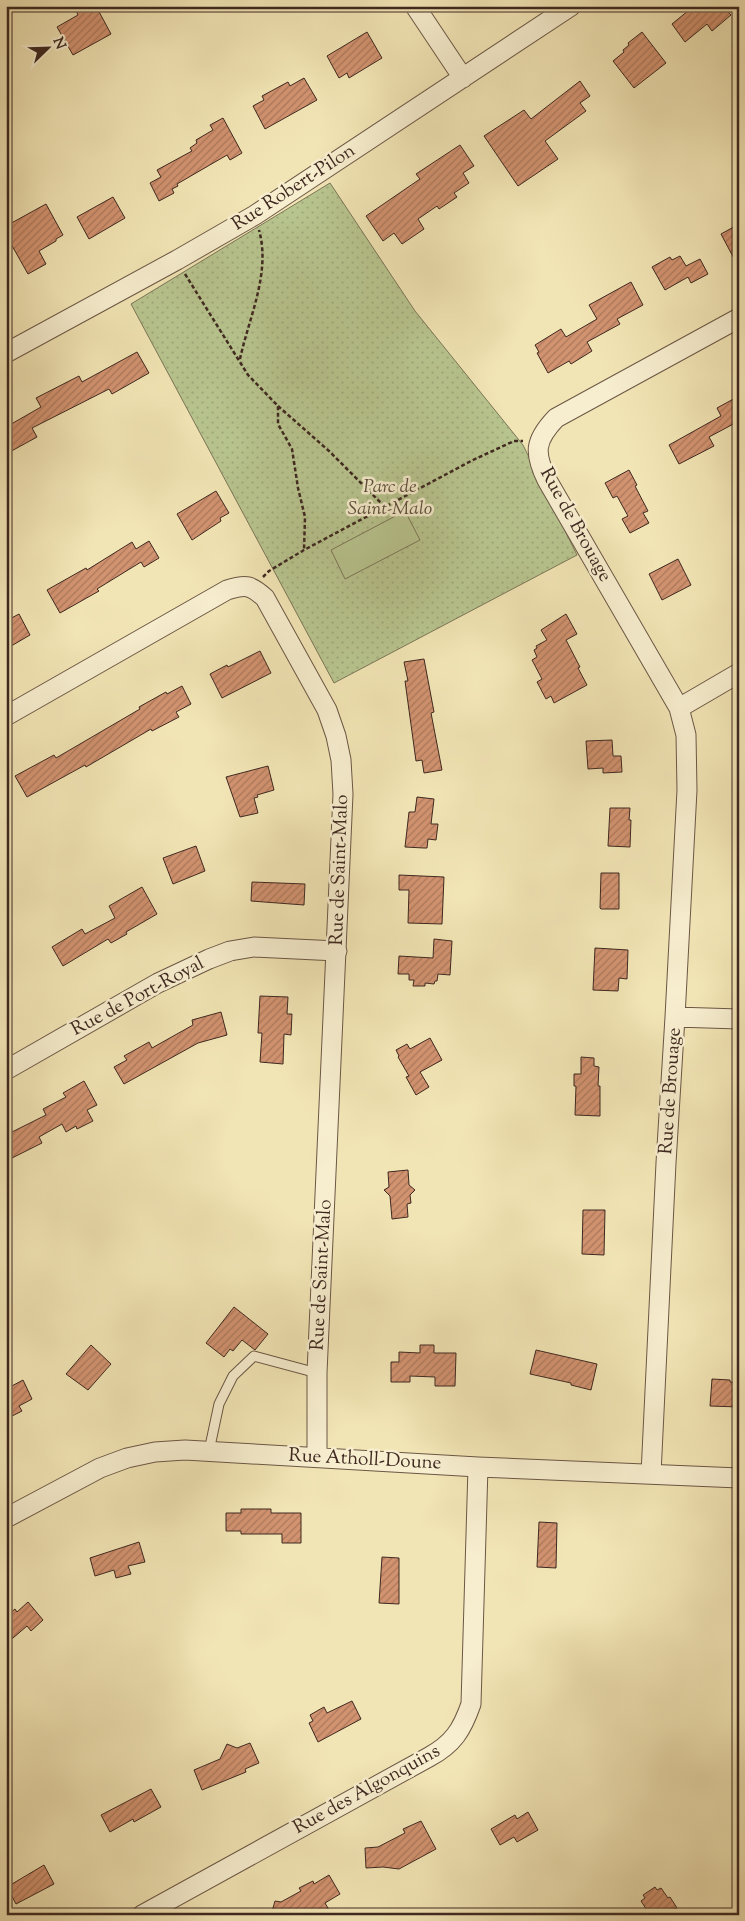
<svg xmlns="http://www.w3.org/2000/svg" width="745" height="1921" font-family="'Sorts Mill Goudy',serif">
  <defs>
    <pattern id="park-dots" width="8" height="8" patternUnits="userSpaceOnUse" patternTransform="scale(1.25)"><rect width="8" height="8" fill="#b8c58f"/><path d="M2 2h.1M6 6h.1" fill="none" stroke="#9fa97b" stroke-width="1.8" stroke-linecap="round"/></pattern>
    <pattern id="building-hatch" width="6" height="6" patternUnits="userSpaceOnUse" patternTransform="scale(1.25)"><rect width="6" height="6" fill="#d29370"/><path d="M-1 1l2-2M0 6l6-6M5 7l2-2" fill="none" stroke="#ac785c"/></pattern>
  </defs>
  <rect width="100%" height="100%" fill="#f2e5b5"/>
  <filter id="stains"><feTurbulence type="fractalNoise" baseFrequency=".004" numOctaves="4"/><feColorMatrix values="0 0 0 0 .2 0 0 0 0 .09 0 0 0 0 .02 0 0 0 .5 -.17"/></filter>
  <radialGradient id="worn" r=".72"><stop offset=".6" stop-color="#630" stop-opacity="0"/><stop offset="1" stop-color="#630" stop-opacity=".3"/></radialGradient>
  <path fill="url(#park-dots)" stroke="#7b7658" d="M330 183 415 311 523 445 577 555 334 683 131 304Z"/>
  <path fill="#b8c58f" stroke="#7b7658" d="M405 511 420 540 345 579 331 550Z"/>
  <path fill="url(#building-hatch)" stroke="#3e2820" d="M74 6H96L111 34 73 55 57 27 78 15Z
    M694 6H723L731 15 712 31 707 24 685 42 672 24Z
    M367 32 382 58 349 78 347 73 339 78 327 56Z
    M642 32 666 63 634 88 613 61 624 52 623 50 629 45 628 43Z
    M304 78 317 100 265 129 253 106 264 100 262 96 288 82 290 86Z
    M580 81 590 96 580 103 586 111 545 141 558 159 518 186 484 136 524 110 531 119Z
    M223 118 242 153 230 160 227 155 177 184 178 186 172 189 174 193 159 201 150 183 161 177 157 170 192 151 190 148 197 143 196 140 213 130 210 125Z
    M460 145 474 166 463 173 469 183 454 193 457 197 439 209 437 206 418 219 424 229 402 244 394 233 383 241 366 216 420 179 416 174Z
    M113 197 125 218 89 239 77 217Z
    M46 204 63 235 56 239V241L39 251 46 264 28 274 6 235V226Z
    M739 224V268L721 234Z
    M680 256 686 266 700 259 708 274 691 283 688 277 665 290 652 267 670 257 672 260Z
    M631 282 643 305 617 319 620 324 587 342 592 351 571 364 569 361 548 373 537 353 539 352 535 345 561 329 566 337 597 319 589 305Z
    M137 352 149 373 112 394 109 389 32 428 37 437 6 454V427L41 407 36 398 79 376 82 382Z
    M739 396V421L709 437 714 446 679 464 669 445 721 416 717 408Z
    M629 470 637 485 635 486 648 511 643 513 649 523 630 533 622 519 628 516 617 496 613 498 605 483Z
    M216 491 229 513 220 518 221 521 192 540 177 514Z
    M149 541 159 558 144 567 141 562 97 589 99 591 60 613 47 590 86 568 87 570 132 542 136 549Z
    M678 559 691 585 662 600 649 574Z
    M19 614 30 635 6 649V621Z
    M566 614 577 634 566 640 580 667 578 668 587 685 554 703 551 696 546 699 537 682 542 679 532 660 537 657 534 650 537 648 536 646 547 640 541 630Z
    M260 651 271 673 222 698 210 674 227 665 228 667Z
    M424 659 434 712 431 713 442 770 424 773 422 760 416 761 405 681H408L404 662Z
    M182 686 191 704 176 712 179 717 152 731 151 729 86 767 85 765 27 797 15 776 54 755 56 758 140 709 139 707 166 692 167 694Z
    M612 740 613 756H621L622 772 603 773V768L588 769 586 741Z
    M268 766 274 790 257 795 258 797 254 798 258 813 240 817 226 777Z
    M417 797 434 799 431 824H438L436 840 428 839 427 848H424L405 847 409 812H415Z
    M610 808H630L629 820H631L630 847 608 846Z
    M196 846 205 871 173 884 163 858Z
    M601 873H619V909H601L600 908Z
    M399 875 444 877 442 924 408 923 409 890H399Z
    M252 882 305 884 304 905 251 901Z
    M142 887 157 914 126 932 127 934 111 943 108 939 63 966 52 947 82 929 85 934 115 918 109 906Z
    M434 939 452 941 450 975 438 974 437 981H435L434 984 425 983V986H413L414 980H409V974H398L399 956 433 958Z
    M595 948 628 950 627 979 619 978 618 991 593 990Z
    M260 996 288 997 287 1014H292L291 1035 284 1034 283 1064 260 1062 262 1033H258Z
    M221 1012 227 1035 198 1043 124 1084 114 1067 127 1060 124 1056 149 1042 152 1048 193 1025 192 1020Z
    M430 1038 442 1060 420 1072 429 1087 416 1095 406 1077 409 1076 398 1057 399 1056 396 1050 407 1044 410 1049Z
    M581 1057 594 1058V1066L599 1067 598 1086H600V1116L575 1115 576 1086H574V1074H581Z
    M84 1081 97 1105 87 1110 93 1121 77 1129 76 1126 66 1132 62 1124 39 1137 42 1143 6 1161V1135L46 1115 43 1109 66 1097 63 1093Z
    M408 1170 409 1185 415 1190 410 1195 411 1203 407 1204 408 1217 392 1219 390 1196 384 1190 389 1187 388 1172Z
    M583 1210H605L604 1255 582 1254Z
    M234 1307 268 1334 255 1350 242 1340 233 1351 230 1349 224 1357 206 1343Z
    M91 1345 111 1364 88 1390 66 1374Z
    M420 1345H434V1353H456L455 1386H435V1377L410 1376V1382H391V1362H399V1352L420 1353Z
    M536 1350 597 1364 591 1390 571 1385V1383L530 1374Z
    M6 1379 10 1387 23 1380 32 1399 19 1406 22 1411 6 1419Z
    M712 1379 730 1380V1382L739 1383V1407L710 1406Z
    M241 1509H271V1513H301V1543H282V1534H241V1531H226V1513H241Z
    M539 1522 557 1523 556 1568 537 1567Z
    M139 1542 145 1562 128 1566 131 1574 116 1578 114 1570 95 1576 90 1558Z
    M382 1557 399 1558V1604L379 1603Z
    M28 1602 43 1620 31 1631 27 1626 6 1644V1616L15 1609 17 1612Z
    M352 1701 361 1719 318 1742 309 1723 313 1721 310 1715 324 1707 327 1713Z
    M250 1743 259 1763 245 1769 246 1772 202 1790 194 1770 220 1759 227 1744 237 1748Z
    M151 1789 161 1807 134 1822 133 1819 110 1832 101 1815Z
    M528 1812 538 1830 517 1842 514 1837 500 1845 491 1829 515 1815 517 1819Z
    M421 1821 436 1849 399 1869 383 1867 366 1868 365 1848 378 1847 405 1833 403 1829Z
    M44 1865 54 1884 16 1904 7 1887Z
    M329 1875 340 1894 325 1903 332 1915H314L312 1910 304 1915H271L275 1901 281 1902 301 1891 299 1888 313 1881 314 1884Z
    M655 1887 657 1890 661 1888 668 1898 670 1897 677 1908 674 1909 678 1915H650L641 1901 645 1898 643 1895Z"/>
  <g fill="none" stroke-linecap="round" stroke-linejoin="round">
    <defs>
      <path id="lane" d="M209 1451 219 1404 233 1376 254 1356 317 1373"/>
      <path id="street" d="M415 6 463 78
        M6 353 177 260 255 215 571 6
        M679 708 739 673
        M6 716 227 590C246 584 251 585 265 598L327 710 336 736 341 760 343 794 317 1373V1457
        M675 1017 739 1019
        M6 1070 158 983 209 959 230 951 254 947 337 951
        M651 1474 666 1163 675 1017 687 790 686 735 679 708 547 480C534 453 534 441 556 418L739 318
        M6 1518 100 1468 127 1458 155 1452 185 1450 478 1467 739 1478
        M142 1915 429 1757C453 1744 462 1730 471 1704L478 1467"/>
    </defs>
    <use href="#lane" stroke="#6b5745" stroke-width="11"/>
    <use href="#street" stroke="#6b5745" stroke-width="21"/>
    <path stroke="#3e2820" stroke-width="2.5" stroke-dasharray="4 2.5" stroke-linecap="butt" d="M185 274 248 375 278 406V424L292 449 298 488 305 517 304 550
      M240 359C249 317 271 273 259 230
      M278 406 329 451 385 507
      M263 577 269 571 304 550 471 461 514 441H523"/>
    <use href="#lane" stroke="#f7eecf" stroke-width="9"/>
    <use href="#street" stroke="#f7eecf" stroke-width="19"/>
  </g>
  <g text-anchor="middle" dominant-baseline="central" stroke-width="5" stroke-linejoin="round" paint-order="stroke">
    <g font-size="19" fill="#3e2820" stroke="#f7eecf">
      <text transform="translate(294 188) rotate(-33)">Rue Robert-Pilon</text>
      <text transform="translate(575 525) rotate(61)">Rue de Brouage</text>
      <text transform="translate(340 870) rotate(-88)">Rue de Saint-Malo</text>
      <text transform="translate(138 997) rotate(-28)">Rue de Port-Royal</text>
      <text transform="translate(671 1091) rotate(-86)">Rue de Brouage</text>
      <text transform="translate(322 1275) rotate(-87)">Rue de Saint-Malo</text>
      <text transform="translate(365 1460) rotate(3)">Rue Atholl-Doune</text>
      <text transform="translate(367 1790) rotate(-29)">Rue des Algonquins</text>
    </g>
    <g font-size="19" font-style="italic" fill="#5c4f3c" stroke="#f7eecf">
      <text x="390" y="487">Parc de<tspan x="390" dy="22">Saint-Malo</tspan></text>
    </g>
  </g>
  <rect width="745" height="1921" fill="none" stroke="#f2e5b5" stroke-width="25"/>
  <rect x="8" y="8" width="730" height="1906" fill="none" stroke="#3e2820" stroke-width="2.5"/>
  <rect x="12" y="12" width="720" height="1896" fill="none" stroke="#3e2820"/>
  <g transform="translate(48 48) rotate(67)" stroke="#f7eecf" stroke-width="4" paint-order="stroke">
  <path d="M0-4L9 19L0 12L-9 19Z" fill="#3e2820"/>
  <text y="-8" font-size="14" font-weight="bold" text-anchor="middle" fill="#3e2820">N</text>
  </g>
  <rect width="100%" height="100%" filter="url(#stains)"/>
  <rect width="100%" height="100%" fill="url(#worn)"/>
</svg>
